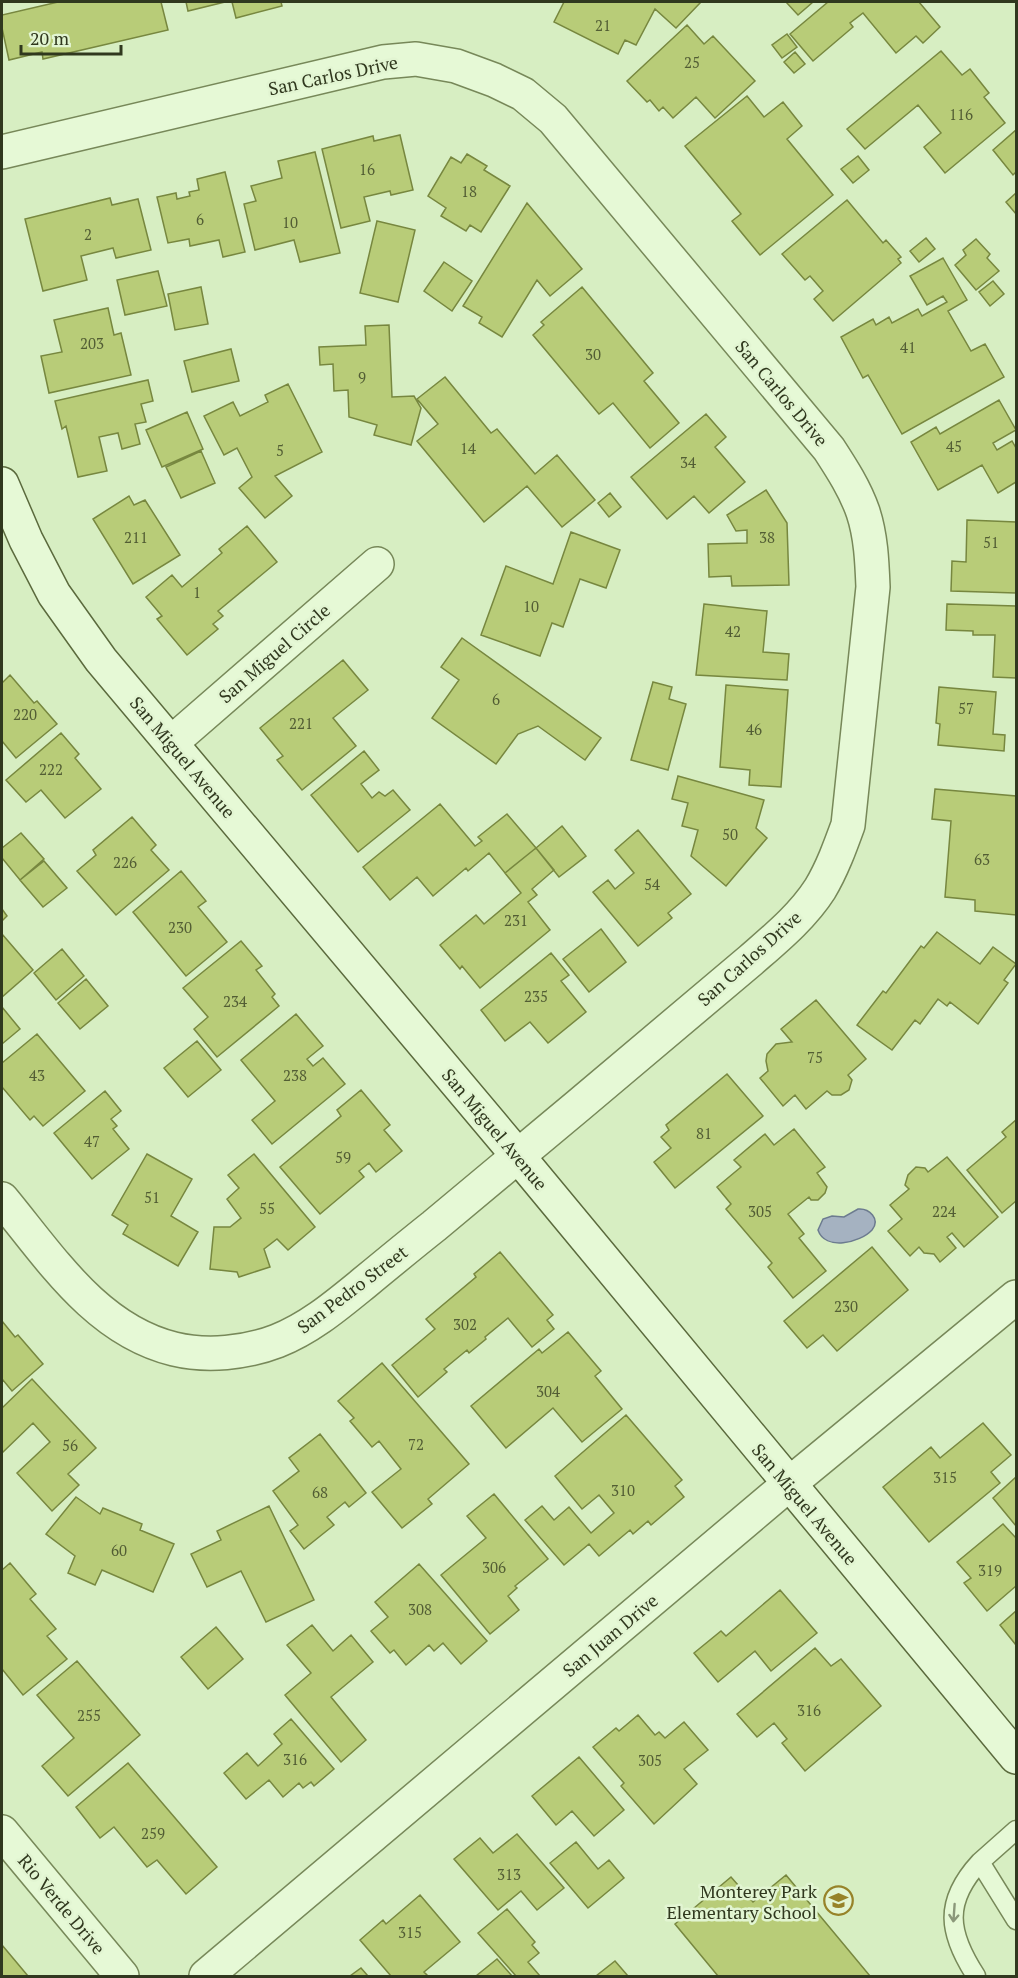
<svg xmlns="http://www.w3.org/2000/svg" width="1018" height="1978" font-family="'PT Serif',serif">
  <rect width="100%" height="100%" fill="#d7eec2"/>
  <path fill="#a5b2c1" stroke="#6c7b8f" stroke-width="1.5" d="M858 1209C869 1208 881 1219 872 1230 860 1243 825 1251 818 1230L823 1219 832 1216 844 1217Z"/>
  <path fill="#b8cc78" stroke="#77873f" stroke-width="1.5" d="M58 2H161L168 30 43 59 42 52 9 60 2 28V15Z
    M186 2H225L188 11Z
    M232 2H281L282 6 236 18Z
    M564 2H701L676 28 655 9 636 45 625 40 618 54 554 22Z
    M786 2H813L798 15Z
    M828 2H919L940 27 923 43 916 36 896 53 863 13 850 23 853 27 813 61 790 34Z
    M687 25 704 44 713 36 755 81 715 118 696 97 673 118 663 107 659 111 650 100 647 102 627 81Z
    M787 34 797 47 782 58 772 45Z
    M941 51 962 75 970 69 989 93 984 97 1005 123 945 173 924 147 941 133 918 105 865 149 847 129Z
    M795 52 805 64 794 73 784 62Z
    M747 96 764 117 783 102 802 126 787 139 833 195 760 255 732 221 741 214 685 146Z
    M1016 130V172L1013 175 993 150Z
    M400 135 413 190 391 195 390 191 364 197 370 221 341 228 322 149 373 136 374 141Z
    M315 152 340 253 300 262 294 240 255 250 244 204 256 201 251 186 282 178 278 161Z
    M467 154 487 166 484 170 510 186 481 232 470 225 466 231 441 216 446 208 428 196 451 157 461 163Z
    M858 156 869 170 853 183 841 169Z
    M225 172 245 252 223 257 219 240 190 246 189 239 168 243 157 197 176 193 177 199 190 196 189 192 199 190 197 179Z
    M1016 193V214L1006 202Z
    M110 198 112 205 138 199 151 250 116 258 113 248 81 256 87 280 43 291 25 219Z
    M847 200 883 243 886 240 901 257 898 259 901 263 833 321 814 299 823 291 810 276 805 280 782 254Z
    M527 203 582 269 550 296 537 280 502 337 479 323 482 317 463 306Z
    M377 221 415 230 398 302 360 293Z
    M926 238 935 249 919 262 910 251Z
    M976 239 990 254 987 258 999 271 976 290 955 265 966 255 963 250Z
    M943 258 967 300 948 311 971 351 985 344 1004 377 902 434 868 375 863 378 841 337 873 319 876 325 889 317 892 323 918 309 922 316 947 302 943 296 927 305 910 276Z
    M444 262 472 281 452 311 424 291Z
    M158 271 167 306 125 315 117 280Z
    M993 281 1004 294 990 306 979 292Z
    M201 287 208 324 175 330 168 294Z
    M582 287 653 373 644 381 679 423 650 448 613 403 599 414 533 335 544 325 541 322Z
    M108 308 114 335 121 333 131 375 49 393 41 356 62 352 54 320Z
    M389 325 392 397 414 396 421 408 411 445 374 435 377 425 349 417 348 390 334 391 333 364 320 365 319 347 366 345 365 326Z
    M231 349 239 381 192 392 184 361Z
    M445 377 491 433 497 429 535 474 557 455 595 500 562 527 527 486 484 522 417 441 438 424 417 399Z
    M148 380 153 401 141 404 146 422 135 424 140 444 122 449 118 433 99 437 107 471 78 477 66 426 62 429 55 401Z
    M288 384 322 452 275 476 292 496 265 518 239 488 252 477 237 448 224 455 204 416 233 402 240 416 268 402 265 395Z
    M999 400 1016 430 993 443 997 450 1012 441 1016 448V482L998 493 982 465 938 490 911 442 936 427 940 434Z
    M187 412 203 449 162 467 146 430Z
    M706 414 726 437 715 447 745 482 709 513 694 496 667 519 631 477Z
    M201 451 215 483 181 498 166 467Z
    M766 490 787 523 789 585 732 586 731 576 709 577 708 544 747 543V530L736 531 727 515Z
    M610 493 621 507 609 517 598 503Z
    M129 496 134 505 145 500 180 555 133 584 93 519Z
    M967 520 1016 522V593L951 591 952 561 966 562Z
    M247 526 277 562 218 611 223 616 213 624 218 629 187 655 157 619 162 616 146 597 172 575 182 587 222 553 219 549Z
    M571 532 620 550 606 588 580 579 563 627 552 623 540 656 481 635 506 566 553 584Z
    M704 604 767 611 763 652 789 654 787 680 696 675Z
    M947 604 1016 606V678L993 677 995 635H973V631L946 630Z
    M462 638 601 738 585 760 538 726 518 734 496 764 432 718 459 680 441 667Z
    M343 660 368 690 333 718 356 746 302 790 277 760 283 756 260 728Z
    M10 675 34 703 37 701 57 724 16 758 2 741V683Z
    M653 682 672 687 669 699 686 704 668 770 631 760Z
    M726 685 788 690 781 787 749 785 750 770 720 767Z
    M939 687 996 692 993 734 1005 735 1004 751 938 745 940 724 936 723Z
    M61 733 79 754 75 758 101 789 65 818 41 790 26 802 6 780Z
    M364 751 379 770 361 784 372 798 379 792 385 796 393 790 410 810 358 852 311 795Z
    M678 776 764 800 756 828 767 838 726 886 691 856 698 830 682 826 688 803 672 799Z
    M935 789 1016 796V915L975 911V900L945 897 951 821 932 819Z
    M440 804 475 846 482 841 478 837 507 814 536 848 505 873 489 853 468 871 466 868 433 896 417 877 390 900 363 867Z
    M132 817 156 845 151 850 169 870 116 915 77 871 96 855 93 850Z
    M562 826 586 856 559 877 536 848Z
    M638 830 691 894 668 913 672 918 638 946 593 892 608 880 615 889 634 873 615 850Z
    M21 833 44 859 20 880 2 858V848Z
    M536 848 554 870 532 889 537 895 528 902 550 930 480 988 462 966 460 969 440 945 476 915 484 924 521 893 505 873Z
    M44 861 67 888 43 907 20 880Z
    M181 871 206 901 198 907 227 942 186 976 133 912Z
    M2 909 7 916 2 921Z
    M601 929 626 962 589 992 563 959Z
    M937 932 980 964 993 947 1016 964 1004 980 1008 983 978 1024 950 1002 947 1006 938 999 920 1024 915 1020 892 1050 857 1025 883 991 886 993 921 946 924 948Z
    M2 934 33 970 2 997Z
    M241 941 262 966 256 970 275 994 272 997 279 1006 217 1057 194 1029 208 1017 183 988Z
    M62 949 84 976 56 1000 34 973Z
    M551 953 569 975 561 981 586 1012 548 1043 530 1022 505 1041 481 1010Z
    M86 979 108 1006 80 1029 58 1003Z
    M816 1000 866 1059 848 1075 852 1080 849 1090 841 1095H832L827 1091 806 1109 795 1095 783 1106 760 1078 768 1071 766 1061 767 1054 776 1044 792 1042 781 1029Z
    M2 1007 20 1029 2 1044Z
    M296 1014 323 1046 307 1059 313 1066 323 1058 345 1084 272 1144 252 1120 275 1101 241 1060Z
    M37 1034 85 1091 43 1126 34 1116 30 1120 2 1087V1063Z
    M197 1041 221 1070 188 1097 164 1068Z
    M727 1074 763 1116 675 1188 654 1162 671 1148 661 1137 669 1130 666 1125Z
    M361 1090 390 1125 384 1130 402 1151 376 1172 369 1163 359 1171 364 1177 320 1214 280 1167 341 1116 337 1110Z
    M105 1091 121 1111 111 1119 117 1126 113 1129 129 1149 92 1179 54 1133Z
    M1016 1120V1201L1002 1213 967 1170 1006 1137 1002 1132Z
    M794 1129 825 1167 817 1173 827 1187 825 1193 818 1200H811L809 1197 788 1214 804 1234 799 1238 826 1271 793 1298 768 1267 772 1263 726 1209 731 1204 717 1187 741 1167 734 1160 765 1134 774 1145Z
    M147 1154 192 1179 171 1216 198 1232 178 1266 123 1234 128 1225 112 1215Z
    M254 1154 315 1227 288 1250 277 1239 264 1249 270 1267 239 1277 237 1272 210 1269 214 1227H230L241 1218 227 1199 239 1188 228 1175Z
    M947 1157 998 1217 964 1247 952 1233 947 1237 956 1248 940 1262 934 1254 924 1253 919 1247 910 1256 888 1231 902 1219 890 1205 909 1189 905 1185 908 1175 916 1167 925 1168 928 1172Z
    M872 1247 908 1290 837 1351 823 1335 807 1348 784 1321Z
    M500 1252 553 1315 547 1320 554 1329 532 1347 508 1318 485 1337 486 1339 469 1353 467 1350 444 1369 447 1372 418 1397 392 1365 435 1329 426 1319 476 1277 474 1274Z
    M2 1321 15 1337 18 1335 43 1364 12 1391 3 1380 2 1381Z
    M568 1332 601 1371 595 1376 622 1409 582 1442 553 1408 506 1448 471 1406 539 1349 542 1353Z
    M382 1363 469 1464 428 1499 432 1504 402 1528 372 1492 401 1469 379 1441 372 1447 350 1421 354 1418 338 1401Z
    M32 1379 96 1448 68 1474 79 1485 52 1511 17 1473 50 1442 33 1423 2 1453V1408Z
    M626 1415 682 1480 675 1486 684 1497 651 1525 648 1521 633 1534 630 1530 599 1556 589 1544 564 1565 525 1520 542 1506 554 1520 569 1507 591 1533 614 1513 599 1495 582 1509 555 1476Z
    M983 1423 1011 1455 991 1472 1000 1483 929 1542 883 1487 931 1447 940 1458Z
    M320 1434 366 1493 349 1507 345 1502 327 1517 334 1525 304 1549 290 1531 298 1525 273 1491 299 1471 289 1458Z
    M1016 1477V1526L993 1498Z
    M494 1494 548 1559 515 1586 517 1588 508 1596 519 1610 490 1634 441 1575 486 1538 467 1516Z
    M76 1497 100 1514 103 1508 142 1524 140 1530 174 1544 153 1592 102 1570 95 1585 68 1573 75 1556 46 1534Z
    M269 1506 314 1600 266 1622 241 1571 207 1587 191 1554 221 1540 217 1531Z
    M1003 1524 1015 1537 1016 1536V1586L987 1611 964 1583 971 1578 957 1562Z
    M10 1563 36 1594 30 1599 56 1629 47 1636 67 1659 23 1695 2 1669V1570Z
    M419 1564 487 1641 461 1664 443 1643 434 1651 429 1645 406 1665 394 1650 390 1653 371 1631 388 1617 375 1602Z
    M780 1590 817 1633 771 1671 755 1651 718 1682 694 1653 721 1631 726 1636Z
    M1016 1611V1645L1000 1625Z
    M312 1625 333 1651 351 1635 373 1662 331 1697 366 1740 341 1762 285 1695 311 1673 287 1645Z
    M216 1627 243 1659 208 1689 181 1657Z
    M815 1648 831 1666 841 1659 881 1706 805 1771 782 1743 787 1739 774 1723 757 1737 737 1714Z
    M77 1661 140 1735 68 1796 42 1766 74 1738 37 1695Z
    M638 1715 655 1735 659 1732 665 1738 684 1722 708 1750 684 1769 697 1784 654 1824 621 1786 624 1783 593 1747 616 1728 619 1731Z
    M291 1719 334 1769 314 1786 311 1782 303 1788 299 1783 283 1797 269 1780 246 1799 224 1773 247 1753 258 1766 282 1744 274 1734Z
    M579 1757 624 1810 594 1836 572 1811 556 1825 532 1796Z
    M128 1763 217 1867 186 1894 157 1860 147 1867 114 1827 100 1838 76 1807Z
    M517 1834 564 1888 537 1910 521 1891 498 1910 454 1859 480 1838 493 1853Z
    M576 1842 598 1869 609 1860 624 1878 588 1908 550 1863Z
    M786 1875 870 1976H718L675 1924 731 1877 753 1902Z
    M420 1895 460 1942 424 1972 428 1976H391L360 1940 383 1920 386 1924Z
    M507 1909 535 1942 532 1945 539 1953 528 1962 540 1976H516L478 1933Z
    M2 1945 28 1976H2Z
    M497 1959 512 1976H476Z
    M615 1961 628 1976H596Z
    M361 1968 368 1976H350Z"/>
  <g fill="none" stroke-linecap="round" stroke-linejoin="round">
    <defs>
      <path id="lane" d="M1016 1830 980 1862 1016 1920
        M976 1976C948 1933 943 1902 980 1862"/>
      <path id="street" d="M2 152 383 62 416 59 456 66 494 80 523 94 553 119 829 449C842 469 855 489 863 512 871 536 872 562 873 587L848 825C840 847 832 869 820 889 802 917 775 939 751 960 646 1049 540 1138 434 1226 410 1245 387 1264 364 1283 337 1305 310 1328 277 1341 246 1353 207 1357 174 1349 96 1330 50 1257 2 1199
        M171 743 377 564
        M2 1832 122 1976
        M206 1976 789 1484 1016 1297"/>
      <path id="secondary" d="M2 484 26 540 54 594 101 660 518 1156 1016 1757"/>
    </defs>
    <use href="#lane" stroke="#778859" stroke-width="21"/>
    <use href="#street" stroke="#778859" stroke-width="36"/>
    <use href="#secondary" stroke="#5b6a3d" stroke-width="36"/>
    <use href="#lane" stroke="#e6f9d6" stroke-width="18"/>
    <use href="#street" stroke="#e6f9d6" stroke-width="33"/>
    <use href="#secondary" stroke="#e6f9d6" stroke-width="33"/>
  </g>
  <defs><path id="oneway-shaft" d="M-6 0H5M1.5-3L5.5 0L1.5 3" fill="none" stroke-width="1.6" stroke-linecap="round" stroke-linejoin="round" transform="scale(1.5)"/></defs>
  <use stroke="#8b987a" href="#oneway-shaft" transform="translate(954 1913) rotate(94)"/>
  <defs>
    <symbol id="school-ring" viewBox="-11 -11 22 22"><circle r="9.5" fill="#e2f5d2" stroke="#978329" stroke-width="1.5"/><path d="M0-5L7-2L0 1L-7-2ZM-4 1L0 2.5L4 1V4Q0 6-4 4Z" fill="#978329"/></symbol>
  </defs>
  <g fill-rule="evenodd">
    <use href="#school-ring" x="822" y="1884" width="33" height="33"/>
  </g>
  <g text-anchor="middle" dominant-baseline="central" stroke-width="5" stroke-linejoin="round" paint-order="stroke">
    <g font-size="15" fill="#525d34">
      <text x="603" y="25">21</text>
      <text x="692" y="62">25</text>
      <text x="961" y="114">116</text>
      <text x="367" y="169">16</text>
      <text x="469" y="191">18</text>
      <text x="200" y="219">6</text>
      <text x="290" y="222">10</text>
      <text x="88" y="234">2</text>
      <text x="92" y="343">203</text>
      <text x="908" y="347">41</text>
      <text x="593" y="354">30</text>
      <text x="362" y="377">9</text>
      <text x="954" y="446">45</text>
      <text x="468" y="448">14</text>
      <text x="280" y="450">5</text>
      <text x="688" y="462">34</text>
      <text x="136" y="537">211</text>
      <text x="767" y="537">38</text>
      <text x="991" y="542">51</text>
      <text x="197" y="592">1</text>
      <text x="531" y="606">10</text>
      <text x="733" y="631">42</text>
      <text x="496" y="699">6</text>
      <text x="966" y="708">57</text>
      <text x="25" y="714">220</text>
      <text x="301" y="723">221</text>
      <text x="754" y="729">46</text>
      <text x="51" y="769">222</text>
      <text x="730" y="834">50</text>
      <text x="982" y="859">63</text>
      <text x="125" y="862">226</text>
      <text x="652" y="884">54</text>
      <text x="516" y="920">231</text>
      <text x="180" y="927">230</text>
      <text x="536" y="996">235</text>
      <text x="235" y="1001">234</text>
      <text x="815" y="1057">75</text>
      <text x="37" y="1075">43</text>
      <text x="295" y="1075">238</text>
      <text x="704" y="1133">81</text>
      <text x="92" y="1141">47</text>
      <text x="343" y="1157">59</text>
      <text x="152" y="1197">51</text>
      <text x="267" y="1208">55</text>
      <text x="760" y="1211">305</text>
      <text x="944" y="1211">224</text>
      <text x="846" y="1306">230</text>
      <text x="465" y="1324">302</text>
      <text x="548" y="1391">304</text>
      <text x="416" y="1444">72</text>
      <text x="70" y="1445">56</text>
      <text x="945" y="1477">315</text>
      <text x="623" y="1490">310</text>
      <text x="320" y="1492">68</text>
      <text x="119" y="1550">60</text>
      <text x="494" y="1567">306</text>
      <text x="990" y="1570">319</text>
      <text x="420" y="1609">308</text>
      <text x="809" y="1710">316</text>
      <text x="89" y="1715">255</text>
      <text x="295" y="1759">316</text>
      <text x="650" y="1760">305</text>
      <text x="153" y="1833">259</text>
      <text x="509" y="1874">313</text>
      <text x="410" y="1932">315</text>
    </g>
    <g font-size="18" fill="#30381e" stroke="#e2f5d2">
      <text transform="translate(333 75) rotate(-12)">San Carlos Drive</text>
      <text transform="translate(782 393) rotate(50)">San Carlos Drive</text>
      <text transform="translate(274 653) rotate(-41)">San Miguel Circle</text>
      <text transform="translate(183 757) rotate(50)">San Miguel Avenue</text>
      <text transform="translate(749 958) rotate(-42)">San Carlos Drive</text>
      <text transform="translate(495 1129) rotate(50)">San Miguel Avenue</text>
      <text transform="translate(352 1289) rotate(-37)">San Pedro Street</text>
      <text transform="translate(805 1504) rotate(50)">San Miguel Avenue</text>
      <text transform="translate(610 1635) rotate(-40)">San Juan Drive</text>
      <text transform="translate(62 1904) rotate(50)">Rio Verde Drive</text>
    </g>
    <g font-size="18" fill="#30381e" stroke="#e2f5d2" text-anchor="end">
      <text x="817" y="1891">Monterey Park<tspan x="817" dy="21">Elementary School</tspan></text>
    </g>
  </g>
  <rect width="1018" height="1978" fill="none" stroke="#30381e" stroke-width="6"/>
  <path d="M21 45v9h100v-9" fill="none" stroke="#30381e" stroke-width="3"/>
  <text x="30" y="45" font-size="18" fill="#30381e" stroke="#e2f5d2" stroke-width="4.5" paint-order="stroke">20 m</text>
</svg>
